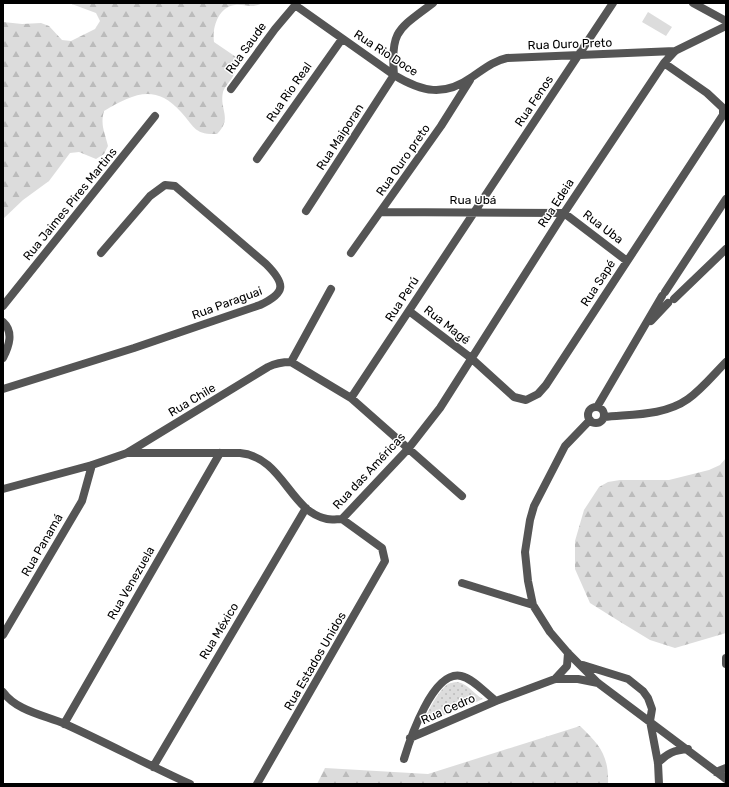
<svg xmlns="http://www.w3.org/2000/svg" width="729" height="787" font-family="Rubik,sans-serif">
  <defs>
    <pattern id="grass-dots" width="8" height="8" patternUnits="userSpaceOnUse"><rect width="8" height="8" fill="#dcdcdc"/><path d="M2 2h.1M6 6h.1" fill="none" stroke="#bbb" stroke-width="1.8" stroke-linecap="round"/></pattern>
    <pattern id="forest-firs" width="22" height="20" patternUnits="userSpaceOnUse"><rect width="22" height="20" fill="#dcdcdc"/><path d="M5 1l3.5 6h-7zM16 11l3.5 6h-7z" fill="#bbb"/></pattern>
  </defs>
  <rect width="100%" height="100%" fill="#fff"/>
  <path fill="url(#grass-dots)" d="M457 682C469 684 472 693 483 699L425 723C424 715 440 689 448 684 450 683 454 682 457 682Z"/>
  <path fill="url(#forest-firs)" d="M69 3H262C252 9 245 4 235 5 218 7 212 28 214 42L236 57C236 64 236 70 233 76 230 82 225 86 223 92 219 110 233 118 217 134 194 135 194 126 181 112 155 83 133 94 104 111 100 125 105 133 108 146L104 154 96 159 79 152 70 153 49 181 23 200 3 219V22L22 24 41 23 49 26 62 40 71 41 95 29 100 21 96 13Z
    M726 458V633L675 648 650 640 622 623 590 603 575 569V541L584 510 599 487 608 482 620 480H669L709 470 720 465Z
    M580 726C600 745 609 756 608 784H317L325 768 428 774Z"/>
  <path fill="#dcdcdc" d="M648 12 672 27 666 36 642 22Z"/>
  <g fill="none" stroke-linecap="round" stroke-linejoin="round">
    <path stroke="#555" stroke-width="8" d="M693 3 726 21
      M295 5 394 75C422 92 444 97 472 77 484 69 493 61 507 58L675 51
      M231 89 275 29 297 3
      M257 159 342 39
      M306 211 394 75C390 30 399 29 433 3
      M382 212 564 213 627 261
      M351 253 441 126 470 80
      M665 292 726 199
      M674 299 726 249
      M3 306 155 116
      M409 311 471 358 514 397 526 400 538 394 546 385 723 115V108L707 93 664 63
      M651 321 668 303
      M3 322C14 332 9 346 3 358
      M291 362 331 289
      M3 389 134 348 260 305C286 293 286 284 266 264L175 186 165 185 150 196 101 253
      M351 398 613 3
      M588 415a8 8 0 1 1 16 0a8 8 0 1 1-16 0Z
      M597 407 662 296
      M604 417C632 414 664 416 688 399 702 389 714 374 726 362
      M590 420 565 446 534 506 530 520 525 552 528 581 533 605 550 632 568 653 598 683 726 779
      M127 453H240C283 457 290 512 327 519 332 520 337 519 342 519L408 449 440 408 564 213 664 63 675 51 726 26
      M3 489 92 465 127 453 268 367C276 363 282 362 291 362L351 398 462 496
      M462 583 533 605
      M3 635 82 501 92 465
      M726 658V664
      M583 665 628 679 643 691 648 698 652 709 650 721 658 763 659 784
      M555 679 567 666 568 653
      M3 692C17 711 44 715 65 724 107 743 148 765 190 784
      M64 724 220 453
      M410 738 496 701 555 679H578L598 683
      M404 759C410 739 433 670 461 676 474 679 485 693 496 701
      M658 763C667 753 675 750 688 749
      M153 767 306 508
      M716 772 726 768
      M257 784 385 561 382 548 342 519"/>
  </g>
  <g text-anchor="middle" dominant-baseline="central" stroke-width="3" stroke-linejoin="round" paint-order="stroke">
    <g font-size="12" fill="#000" stroke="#fff">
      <text transform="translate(570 44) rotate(-2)">Rua Ouro Preto</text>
      <text transform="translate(246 48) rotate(-54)">Rua Saude</text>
      <text transform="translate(386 53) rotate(33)">Rua Rio Doce</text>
      <text transform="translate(289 92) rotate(-55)">Rua Rio Real</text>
      <text transform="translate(534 101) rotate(-56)">Rua Fenos</text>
      <text transform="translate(340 137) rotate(-57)">Rua Maiporan</text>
      <text transform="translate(403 160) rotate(-55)">Rua Ouro preto</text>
      <text x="473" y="200">Rua Ubá</text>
      <text transform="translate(556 203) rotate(-57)">Rua Edeia</text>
      <text transform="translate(70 204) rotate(-51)">Rua Jaimes Pires Martins</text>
      <text transform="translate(603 227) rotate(37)">Rua Uba</text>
      <text transform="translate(598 283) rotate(-57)">Rua Sapé</text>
      <text transform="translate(402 299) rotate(-57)">Rua Perú</text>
      <text transform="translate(227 303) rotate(-20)">Rua Paraguai</text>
      <text transform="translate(447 325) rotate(38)">Rua Magé</text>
      <text transform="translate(192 400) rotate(-31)">Rua Chile</text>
      <text transform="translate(369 471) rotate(-47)">Rua das Américas</text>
      <text transform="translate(42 545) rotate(-60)">Rua Panamá</text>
      <text transform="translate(131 583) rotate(-60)">Rua Venezuela</text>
      <text transform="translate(219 631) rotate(-59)">Rua México</text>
      <text transform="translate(315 661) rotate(-60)">Rua Estados Unidos</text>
      <text transform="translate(448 709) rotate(-24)">Rua Cedro</text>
    </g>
  </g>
  <rect width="729" height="787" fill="none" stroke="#000000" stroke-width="8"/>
</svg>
